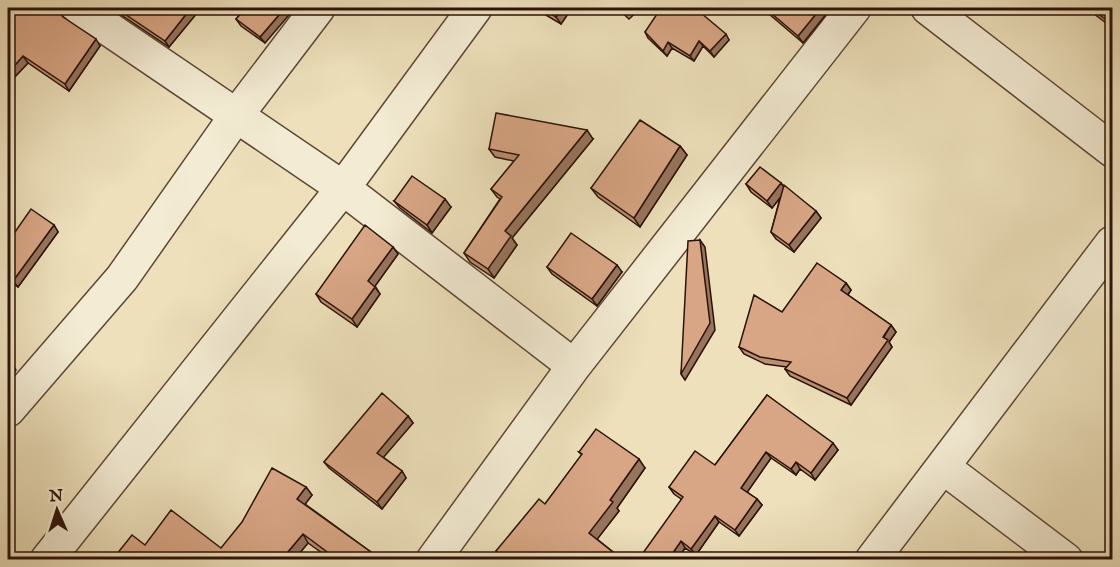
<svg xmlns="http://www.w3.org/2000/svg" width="1120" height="567" font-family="'IM FELL English',serif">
  <rect width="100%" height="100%" fill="#ede0bb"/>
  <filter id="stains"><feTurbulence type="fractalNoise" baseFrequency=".00333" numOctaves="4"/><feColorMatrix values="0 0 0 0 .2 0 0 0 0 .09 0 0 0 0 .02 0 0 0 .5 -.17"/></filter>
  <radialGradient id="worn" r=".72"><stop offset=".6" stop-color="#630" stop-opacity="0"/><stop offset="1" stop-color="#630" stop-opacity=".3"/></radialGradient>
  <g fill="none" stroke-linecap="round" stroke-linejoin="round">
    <defs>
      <path id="minor" d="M78 8 343 188 574 366
        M928 8 1112 150
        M8 410 122 278 236 116 318 8
        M943 467 1066 560
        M47 560 343 188 475 8
        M433 560 574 366 854 8
        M872 560 1112 243"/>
    </defs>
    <use href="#minor" stroke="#5c4636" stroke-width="36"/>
    <use href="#minor" stroke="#f3ebd3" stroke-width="33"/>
  </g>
  <path fill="#ba8f72" stroke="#2b1209" stroke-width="1.5" d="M8 8 61 15 100 46 69 91 28 63 8 84Z
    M111 8H193L197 13 169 47Z
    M246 8 265 43 241 26 236 19Z
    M534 8H572L561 24Z
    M617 8H641L629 19Z
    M762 8H831L803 43Z
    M1086 8H1113V28Z
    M672 11 729 40 714 57 703 46 694 61 672 48 667 56 648 38 645 32Z
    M593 139 512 238 517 245 494 278 470 262 464 253 500 199 497 197 491 189 514 161 495 157 489 149Z
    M680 146 687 155 640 227 598 197 591 188Z
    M781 183 783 186 816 211 821 218 794 252 776 239 771 232 780 198 772 208 751 192 746 184Z
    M394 201 451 207 432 233 400 208Z
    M54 225 58 232 18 287 8 280V242Z
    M393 247 398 254 375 286 380 294 357 327 321 302 316 294Z
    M547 267 622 272 597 306 552 274Z
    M846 283 851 290 848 295 891 325 896 332 889 342 892 347 851 405 790 376 785 369 787 367 765 364 744 354 739 347 782 312Z
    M767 395 838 450 815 480 800 469 796 475 771 458 747 492 757 499 762 505 739 536 719 522 696 555 685 548 677 560 681 499 674 494 669 487 715 465Z
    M408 416 413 423 383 457 402 471 406 478 382 509 329 468 324 462Z
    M579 452 645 468 617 508 619 511 597 539 623 560H502L496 551 545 504 582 455Z
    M306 487 312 495 305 504 382 560H332L308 543 294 560 145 545 221 548Z"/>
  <path fill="#97745d" stroke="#2b1209" stroke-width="1.5" d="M56 8H60L61 17 57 10Z
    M191 8H193L197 13 169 47 165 41Z
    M285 8H295L265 43 260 37Z
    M562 8H572L561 24 556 17Z
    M821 8H831L803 43 798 36Z
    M726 34 729 40 714 57 710 51Z
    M96 39 100 46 69 91 65 84Z
    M699 41 703 46 694 61 690 56Z
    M668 42 672 48 667 56 663 51Z
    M23 56 28 63 8 84V73Z
    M587 130 593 139 512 238 517 245 494 278 488 269 505 231Z
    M680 146 687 155 640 227 634 218Z
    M781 183 786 190 772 208 767 201Z
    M445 199 451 207 432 233 427 225Z
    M816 211 821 218 794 252 789 245Z
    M54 225 58 232 18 287 13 281Z
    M700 240 705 247 715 330 685 380 681 374Z
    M393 247 398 254 373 289 368 281Z
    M617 265 622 272 597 306 592 299Z
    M846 283 851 290 846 297 841 290Z
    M375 287 380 294 357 327 352 319Z
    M891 325 896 332 889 342 892 347 851 405 847 398Z
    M11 362 16 370 8 380V366Z
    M408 416 413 423 382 459 377 453Z
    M833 443 838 450 815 480 811 473Z
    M766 452 771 458 746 494 741 488Z
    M639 459 645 468 617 508 619 511 595 542 589 533 610 500Z
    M796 462 800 469 796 475 791 469Z
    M402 471 406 478 382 509 377 502Z
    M306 487 312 495 303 507 297 499Z
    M757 499 762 505 739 536 735 530Z
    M715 516 719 522 696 555 691 549Z
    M303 534 308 543 294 560H281Z
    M681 541 685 548 677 560H668Z"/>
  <path fill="#d8a685" stroke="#2b1209" stroke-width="1.5" d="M8 8H56L57 10 63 17 96 39 65 84 23 56 8 73Z
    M116 8H191L165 41Z
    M246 8H285L260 37 236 19Z
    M541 8H562L556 17Z
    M619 8H631L625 13Z
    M661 8H668L672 11 675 8H695L726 34 710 51 699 41 690 56 668 42 663 51 645 32Z
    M765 8H821L798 36Z
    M1090 8H1113V21L1111 23Z
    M496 113 587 130 505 231 511 236 488 269 464 253 502 197 491 189 519 155 489 149Z
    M640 120 680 146 634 218 591 188Z
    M760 167 781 183 767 201 746 184Z
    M412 176 445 199 427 225 394 201Z
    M784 185 816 211 789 245 771 232Z
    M31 209 54 225 13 281 8 277V242Z
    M365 225 393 247 368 281 375 287 352 319 316 294Z
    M571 233 617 265 592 299 547 267Z
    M700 240 710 323 681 374 688 241Z
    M817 263 846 283 841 290 891 325 883 337 888 340 847 398 785 369 791 362 760 357 739 347 754 295 782 312Z
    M382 393 408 416 377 453 402 471 377 502 324 462Z
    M767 395 833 443 811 473 796 462 791 469 766 452 741 488 757 499 735 530 715 516 691 549 681 541 668 560H638L683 497 669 487 695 451 715 465Z
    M596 429 639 459 610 500 613 502 589 533 623 560H506L496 551 539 499 545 504 582 454 579 452Z
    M272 468 306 487 297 499 382 560H338L303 534 281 560H112L132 535 145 545 171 510 221 548 242 522Z"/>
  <rect width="1120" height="567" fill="none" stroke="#ede0bb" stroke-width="30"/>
  <rect x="9" y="9" width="1102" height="549" fill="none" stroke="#2b1209" stroke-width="3"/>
  <rect x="15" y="15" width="1090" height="537" fill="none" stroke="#2b1209" stroke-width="1.5"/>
  <g transform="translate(57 510) rotate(357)" stroke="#f3ebd3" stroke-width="4.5" paint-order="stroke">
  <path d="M0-4.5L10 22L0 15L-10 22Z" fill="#2b1209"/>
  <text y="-9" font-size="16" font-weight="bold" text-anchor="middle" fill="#2b1209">N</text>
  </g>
  <rect width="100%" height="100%" filter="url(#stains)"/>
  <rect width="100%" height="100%" fill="url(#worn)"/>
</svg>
